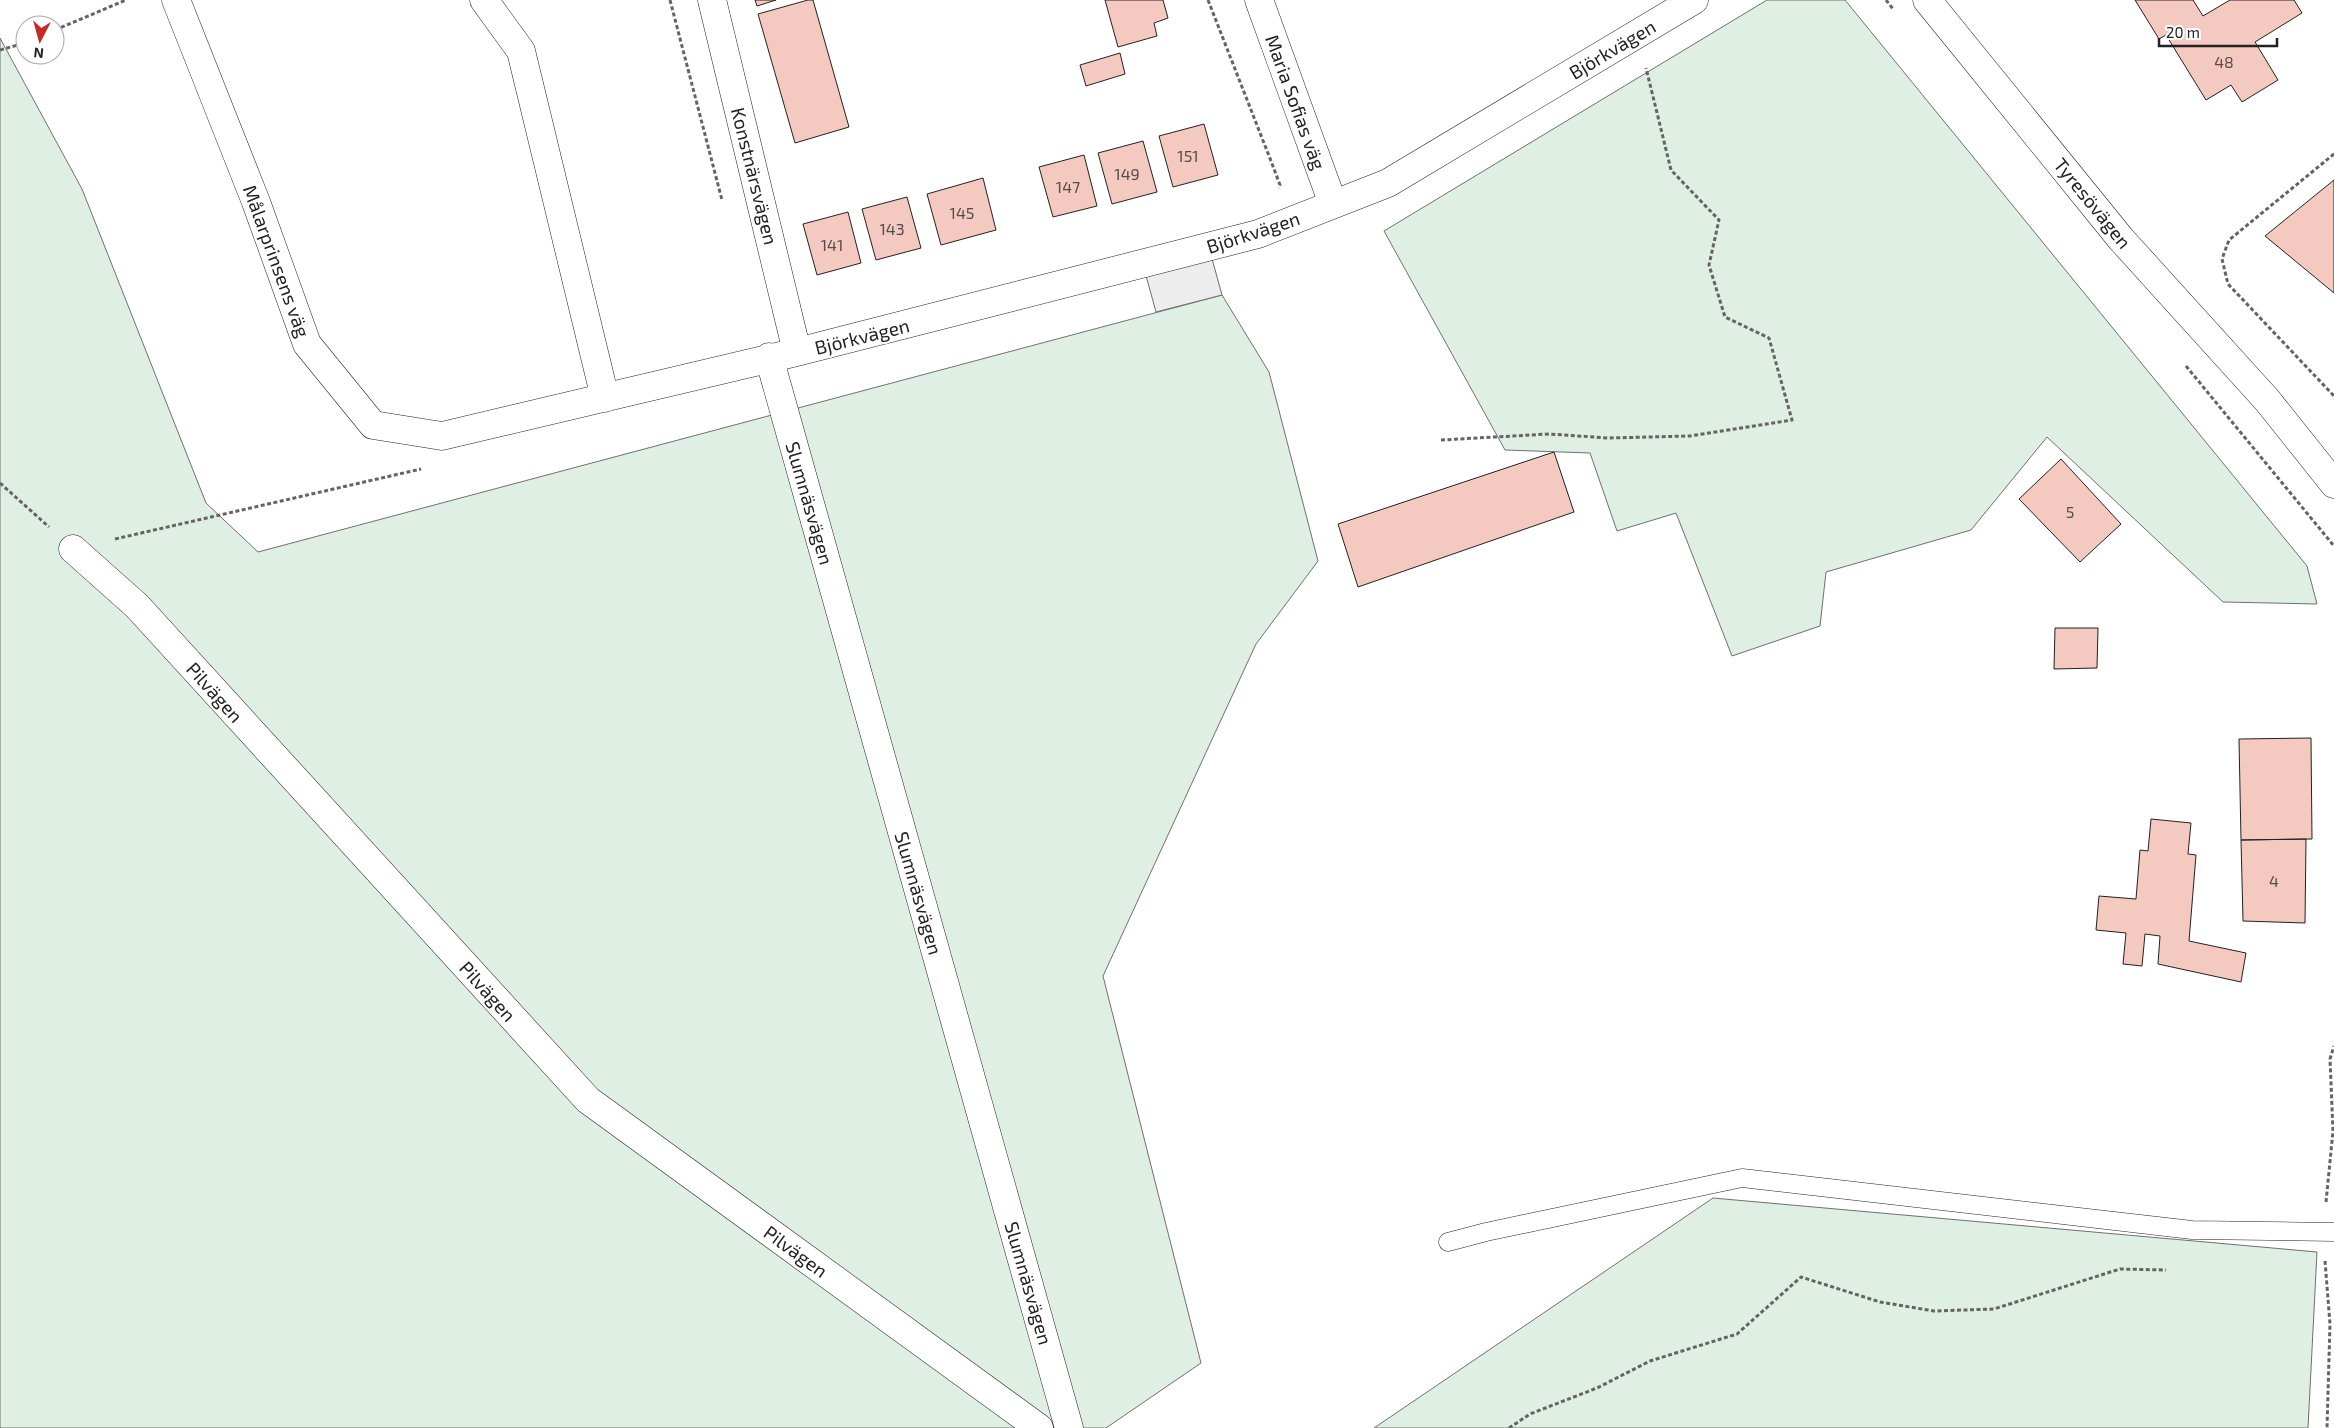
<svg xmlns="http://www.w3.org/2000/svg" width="2334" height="1428" font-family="'Exo 2',sans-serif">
  <rect width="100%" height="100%" fill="#fff"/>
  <path fill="#e0efe3" stroke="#6f6f6f" d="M1767 0H1845L2307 566 2317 604 2223 602 2047 437 1971 530 1826 572 1820 626 1732 656 1676 513 1617 531 1590 453 1505 450 1384 231Z
    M0 38 82 189 206 503 258 552 1222 295 1269 372 1318 561 1256 644 1103 976 1201 1363 1106 1428H0Z
    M1713 1198 2317 1252 2308 1428H1374Z"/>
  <path fill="#ededed" stroke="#6f6f6f" d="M1211 255 1222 295 1156 312 1145 272Z"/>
  <path fill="#f3c9c0" stroke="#222" d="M755 0H776L757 6Z
    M808 0H813L849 127 795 143 758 14Z
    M1105 0H1163L1168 18 1154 23 1157 36 1118 47Z
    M2135 0H2193L2203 16 2230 0H2294L2302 13 2255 42 2278 80 2242 102 2231 85 2206 100 2166 35 2159 39Z
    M1120 53 1125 74 1086 86 1080 65Z
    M1204 124 1218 175 1173 187 1159 136Z
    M1143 141 1157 192 1112 204 1098 153Z
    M1084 155 1097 206 1053 217 1039 167Z
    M983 178 996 230 941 245 927 194Z
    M2334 180V293L2265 236Z
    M907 197 921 248 876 260 862 209Z
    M848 212 861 263 817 275 803 224Z
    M1554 452 1574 512 1358 587 1338 524Z
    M2061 459 2121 524 2080 562 2019 499Z
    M2055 628H2098L2097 668 2054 669Z
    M2311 738 2312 839 2241 840 2239 739Z
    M2151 819 2191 823 2188 854 2196 855 2189 941 2246 953 2241 982 2158 964 2160 936 2145 934 2142 966 2123 964 2126 933 2096 930 2099 896 2136 899 2140 850 2148 851Z
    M2306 839 2305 923 2243 921 2241 840Z"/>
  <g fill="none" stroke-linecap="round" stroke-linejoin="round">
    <defs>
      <path id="service" d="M1448 1242 1486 1232 1742 1178 2192 1230 2334 1232"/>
      <path id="minor" d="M176 0 256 202 307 344 373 425 442 436 797 352 1258 234 1388 183 1694 0
        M484 0 521 51 605 398
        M712 0 797 352
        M1259 0 1333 204
        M769 357 1069 1428
        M73 549 137 606 588 1100 1039 1428"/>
      <path id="secondary" d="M1927 0 2121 239 2267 400 2334 484"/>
    </defs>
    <use href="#service" stroke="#222" stroke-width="19"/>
    <use href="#minor" stroke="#222" stroke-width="29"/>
    <use href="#secondary" stroke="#222" stroke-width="29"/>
    <path stroke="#646464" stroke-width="3" stroke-dasharray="4 2.5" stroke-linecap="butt" d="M670 0 722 200
      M1208 0 1271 161 1280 185 1279 188
      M1886 0 1893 9
      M55 30 126 0
      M0 50 25 43
      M2334 154 2229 240 2222 259 2228 284 2334 396
      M2186 366 2334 546
      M1441 440 1549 434 1608 438 1690 436 1792 420 1769 338 1725 317 1709 265 1719 220 1671 170 1646 68
      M0 483 49 527
      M115 539 421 469
      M2326 1202 2333 1131 2330 1059 2334 1046
      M2325 1261 2330 1324 2327 1428
      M1509 1428 1530 1414 1597 1388 1650 1361 1737 1334 1801 1277 1880 1302 1934 1311 1994 1309 2120 1269 2166 1270"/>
    <use href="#service" stroke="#fff" stroke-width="18"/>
    <use href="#minor" stroke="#fff" stroke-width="28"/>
    <use href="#secondary" stroke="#fff" stroke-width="28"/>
  </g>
  <g text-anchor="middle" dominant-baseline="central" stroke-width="4" stroke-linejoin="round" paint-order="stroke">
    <g font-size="16" fill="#564c4a">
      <text x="2224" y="61">48</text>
      <text x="1188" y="155">151</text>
      <text x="1127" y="173">149</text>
      <text x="1068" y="186">147</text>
      <text x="962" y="212">145</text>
      <text x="892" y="228">143</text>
      <text x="832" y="244">141</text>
      <text x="2070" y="511">5</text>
      <text x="2274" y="880">4</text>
    </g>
    <g font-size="19" fill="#222" stroke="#fff">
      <text transform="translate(1612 49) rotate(-31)">Björkvägen</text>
      <text transform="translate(1296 102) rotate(70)">Maria Sofias väg</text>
      <text transform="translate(755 176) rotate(76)">Konstnärsvägen</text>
      <text transform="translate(2093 203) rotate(51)">Tyresövägen</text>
      <text transform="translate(1253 232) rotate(-18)">Björkvägen</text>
      <text transform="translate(277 261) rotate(70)">Målarprinsens väg</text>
      <text transform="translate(862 336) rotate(-14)">Björkvägen</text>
      <text transform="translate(810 503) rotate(74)">Slumnäsvägen</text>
      <text transform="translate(215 692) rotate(48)">Pilvägen</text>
      <text transform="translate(919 893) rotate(74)">Slumnäsvägen</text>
      <text transform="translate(488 991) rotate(48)">Pilvägen</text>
      <text transform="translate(796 1251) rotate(36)">Pilvägen</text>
      <text transform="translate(1029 1283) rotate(74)">Slumnäsvägen</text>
    </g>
  </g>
  <g transform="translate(40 40) rotate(186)"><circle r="24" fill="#ffffff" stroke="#a7a7a7"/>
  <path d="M0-4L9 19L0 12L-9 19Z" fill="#c62828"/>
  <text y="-8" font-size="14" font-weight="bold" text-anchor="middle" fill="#222222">N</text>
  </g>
  <path d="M2159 38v8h118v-8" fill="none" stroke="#222222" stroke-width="2.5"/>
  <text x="2166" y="38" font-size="15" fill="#222222" stroke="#ffffff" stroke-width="4" paint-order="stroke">20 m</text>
</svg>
